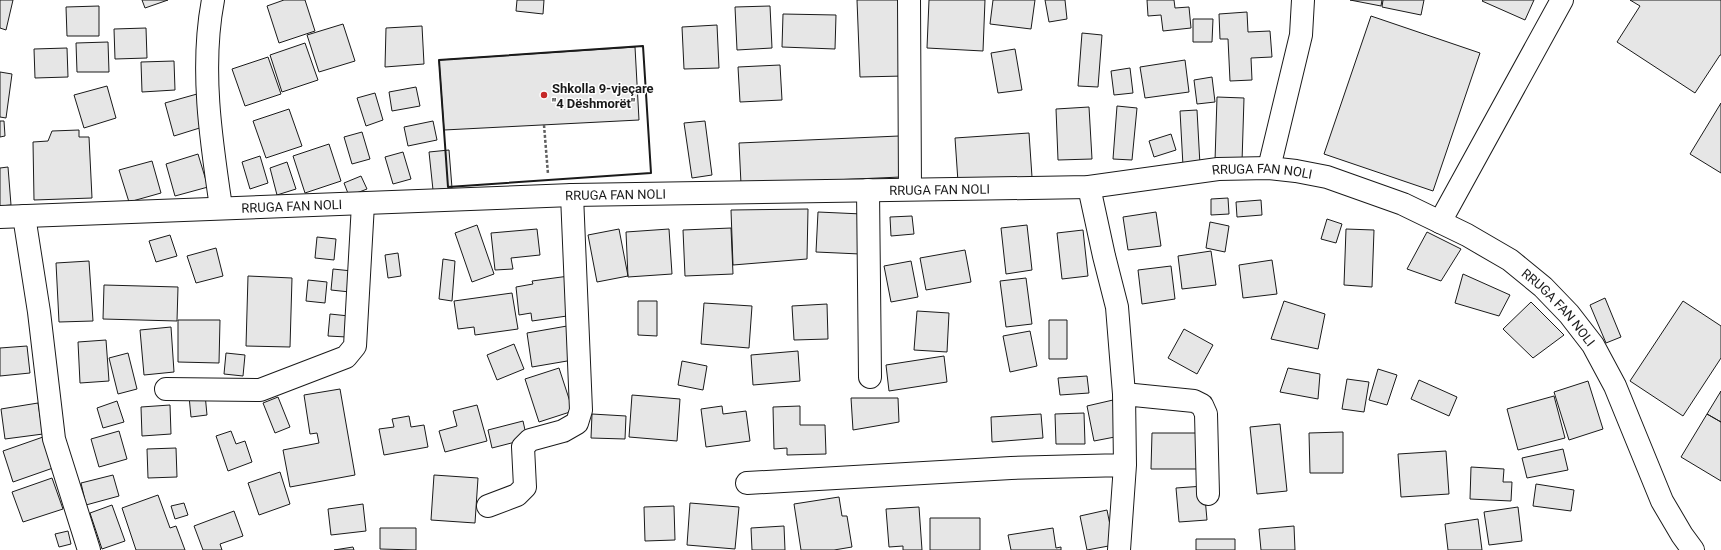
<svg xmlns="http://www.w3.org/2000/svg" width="1721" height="550" font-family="Roboto,sans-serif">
  <rect width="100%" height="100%" fill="#fff"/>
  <path fill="#e6e6e6" stroke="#1a1a1a" d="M0 0H13L6 30 0 28Z
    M142 0H168L145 8Z
    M284 0H305L315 31 279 43 267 6Z
    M517 0H544L543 14 516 11Z
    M857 0H901L904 76 860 77Z
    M929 0H985L983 51 927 48Z
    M993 0H1035L1031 29 990 24Z
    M1045 0H1065L1067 19 1049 22Z
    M1147 0H1174L1175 8 1189 7 1191 28 1163 31 1161 15 1148 16Z
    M1350 0H1382L1381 6Z
    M1383 0H1424L1421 15 1382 7Z
    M1483 0H1534L1525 20 1482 1Z
    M1630 0H1721V55H1720L1695 93 1617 42 1640 6Z
    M99 6V36H67L66 7Z
    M770 6 772 48 737 50 735 7Z
    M1247 12 1248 32 1270 31 1272 57 1251 58 1252 80 1230 81 1228 39H1220L1219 14Z
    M783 14 836 15 835 49 782 47Z
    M1371 16 1480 53 1433 191 1324 154Z
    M1193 19H1213L1212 42H1193Z
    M343 24 355 61 319 72 307 35Z
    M717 25 719 68 684 69 682 27Z
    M422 26 424 64 385 67 386 28Z
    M146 28 147 58 115 59 114 29Z
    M1082 33 1102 35 1098 87 1078 86Z
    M108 42 109 72H77L76 43Z
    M305 43 318 80 282 92 270 55Z
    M635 47 639 120 444 130 439 60Z
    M67 48 68 77 35 78 34 49Z
    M1015 49 1022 90 998 93 991 53Z
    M268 57 281 94 245 106 232 69Z
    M1185 60 1189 92 1145 98 1140 67Z
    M174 61 175 90 142 92 141 62Z
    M780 65 782 100 740 102 738 67Z
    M1130 68 1133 93 1114 95 1111 71Z
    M0 72 12 74 6 118 0 117Z
    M1212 77 1215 102 1197 104 1194 80Z
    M107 86 116 118 84 128 74 95Z
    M416 87 420 106 392 111 389 92Z
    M375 93 383 120 366 126 357 98Z
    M197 94 206 126 174 136 165 103Z
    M1217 97 1244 98 1242 162 1215 161Z
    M1721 103V173L1690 154Z
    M1117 106 1137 108 1132 160 1113 159Z
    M1089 107 1092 159 1058 160 1056 109Z
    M289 109 302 146 266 158 253 121Z
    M1197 110 1200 165 1183 166 1180 111Z
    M0 121H4L5 136 0 137Z
    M433 121 437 140 408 146 404 127Z
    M705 121 712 175 692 178 684 123Z
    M79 130V137H89L92 198 34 200 33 142 48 141 52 131Z
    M362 132 370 159 352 164 344 137Z
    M1029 133 1032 177 958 182 955 138Z
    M1171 134 1176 150 1154 157 1149 141Z
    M899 136 901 177 741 184 739 143Z
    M329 144 341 181 305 193 293 156Z
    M449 150 452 188 433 190 429 152Z
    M403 152 411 179 393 184 385 157Z
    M198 154 208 187 175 196 166 164Z
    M260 156 268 183 250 189 242 162Z
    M152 161 161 193 129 202 119 170Z
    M287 162 296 189 277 195 270 168Z
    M8 167 11 205 0 206V168Z
    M361 176 367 189 349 196 344 183Z
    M1228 198 1229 214 1211 215V199Z
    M1261 200 1262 215 1237 217 1236 202Z
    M808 209 807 259 733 265 731 210Z
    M818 212 862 214 860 254 816 252Z
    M1156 212 1161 246 1128 250 1123 217Z
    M912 216 914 234 891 236 890 217Z
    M1327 219 1342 224 1336 243 1321 239Z
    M1210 222 1229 226 1225 252 1206 248Z
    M477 225 494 274 472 282 455 233Z
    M1027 225 1032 270 1006 274 1001 228Z
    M731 228 733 274 685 276 683 230Z
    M537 229 540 255 511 258 513 269 495 270 491 233Z
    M619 229 628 276 597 282 588 235Z
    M669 229 672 274 628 277 626 232Z
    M1346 229 1374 230 1372 287 1344 285Z
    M1083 230 1088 276 1062 279 1057 233Z
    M1427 232 1461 249 1441 281 1407 269Z
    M170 235 177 256 156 262 149 241Z
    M317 237 336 239 334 260 315 258Z
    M216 248 223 276 196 283 187 256Z
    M965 250 971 282 926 290 920 258Z
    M1211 251 1216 285 1182 289 1178 256Z
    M398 253 401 276 388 278 385 255Z
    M443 259 455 261 452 301 439 299Z
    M1272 260 1277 294 1243 298 1239 265Z
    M89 261 93 321 59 322 56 263Z
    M911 261 918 297 891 302 884 266Z
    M1171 266 1175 299 1142 304 1138 270Z
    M333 269 352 271 350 292 331 290Z
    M1463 274 1510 295 1499 316 1455 303Z
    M248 276 292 278 290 347 246 346Z
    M569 276 574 315 532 321 531 313 519 315 516 287 533 284 532 281Z
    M1026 278 1032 324 1006 327 1000 281Z
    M308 280 327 282 325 303 306 301Z
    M104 285 178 287 177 321 103 319Z
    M512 293 518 329 475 335 474 327 458 329 454 301Z
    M1605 298 1621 337 1606 343 1590 305Z
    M638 301H657V336L638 335Z
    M1284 301 1325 314 1318 349 1271 339Z
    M1683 301 1721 326V358L1683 416 1630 381Z
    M1531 302 1564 335 1533 358 1503 329Z
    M704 303 752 306 749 348 701 344Z
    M827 304 828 339 794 340 792 306Z
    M917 311 949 313 947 352 914 350Z
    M330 314 349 316 347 337 328 336Z
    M178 320H220L219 363 178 362Z
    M1049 320H1067V359H1049Z
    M567 326 573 360 532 367 527 333Z
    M171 327 174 372 144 375 140 330Z
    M1184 329 1213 345 1197 374 1168 358Z
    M1030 331 1037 366 1010 372 1003 336Z
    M106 340 109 381 80 383 78 342Z
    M514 344 524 369 497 380 487 355Z
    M27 346 30 373 0 376V348Z
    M798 351 800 381 753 385 751 355Z
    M128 353 137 389 118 394 109 358Z
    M226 353 245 355 243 376 224 374Z
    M944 356 947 382 889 391 886 365Z
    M682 361 707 366 703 390 678 385Z
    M559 368 573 411 539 422 525 379Z
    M1288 368 1320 374 1318 399 1280 392Z
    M1378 369 1397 375 1387 405 1369 400Z
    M1087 376 1089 393 1060 395 1058 378Z
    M1347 379 1369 382 1364 412 1342 409Z
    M1419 380 1457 397 1449 416 1411 399Z
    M1588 381 1603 429 1569 440 1554 392Z
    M340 389 355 475 290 487 283 450 319 443 317 433 310 434 304 395Z
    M1721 391V422L1707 414Z
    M205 394 207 415 191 417 189 396Z
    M632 395 680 399 677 441 629 437Z
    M1554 396 1565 438 1518 450 1507 409Z
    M278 397 290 427 275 433 263 403Z
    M851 398H898L899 422 853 430Z
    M1113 400 1120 436 1094 441 1087 406Z
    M117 401 124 422 103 428 97 408Z
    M38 403 43 434 5 439 1 409Z
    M170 405 171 434 142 436 141 407Z
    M477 405 487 441 445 452 439 431 457 426 453 411Z
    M722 406 723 414 746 411 750 441 706 447 701 409Z
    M800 406V425H825L826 454 787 455V448L774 449 773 407Z
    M1084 413 1085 444H1056L1055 414Z
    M592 414 626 416 625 439 591 438Z
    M1041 414 1043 438 992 442 991 417Z
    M1707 414 1721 422V481L1681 457Z
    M409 416 411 427 424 425 428 447 384 455 379 429 394 427 392 419Z
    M523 421 527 439 492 448 488 430Z
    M1280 424 1287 491 1257 494 1250 427Z
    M119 431 127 459 99 467 91 439Z
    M231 431 236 444 245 441 252 462 228 471 216 436Z
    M1343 432V473H1310L1309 433Z
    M1152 433H1198V469H1151Z
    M43 437 53 468 13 482 3 451Z
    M176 448 177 477 148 478 147 449Z
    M1563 449 1568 470 1527 478 1522 458Z
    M1446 451 1449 494 1401 497 1398 454Z
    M1471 467 1504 469 1503 482H1512L1511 501 1470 499Z
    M280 472 290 504 259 515 248 483Z
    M113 475 119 496 86 505 81 483Z
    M434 475 478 478 475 523 431 520Z
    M52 478 63 509 23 522 12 492Z
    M1536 484 1574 490 1571 511 1533 506Z
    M1204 486 1207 520 1179 522 1176 488Z
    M158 495 170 528 176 526 185 550H136L122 508Z
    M839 497 842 516H847L852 547 834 550H801L794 504Z
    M184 503 188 515 175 519 171 506Z
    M690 503 739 507 735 549 687 545Z
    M363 504 366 531 331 535 328 509Z
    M112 505 125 541 102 549 90 513Z
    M674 506 675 540 645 541 644 507Z
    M919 507 922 550H903V546L889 547 886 509Z
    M1518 507 1522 541 1489 545 1484 512Z
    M1107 510 1114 545 1087 550 1080 516Z
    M234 511 243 536 220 544 222 550H203L194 526Z
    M930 518H980V550H930Z
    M1478 519 1482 550H1448L1445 524Z
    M784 526 785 550H752L751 528Z
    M1294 526 1295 550H1261L1259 529Z
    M380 528H416V550L380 549Z
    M1053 528 1056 548 1061 547V550H1011L1008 535Z
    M68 531 71 544 59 547 55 534Z
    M1196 539H1235V550H1196Z
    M353 547 354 550H334Z"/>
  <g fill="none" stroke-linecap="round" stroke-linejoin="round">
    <defs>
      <path id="minor" d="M213 0C200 68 211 140 221 207
        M909 0 910 189
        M1269 168 1301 35 1303 0
        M1089 187 1104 256 1117 307 1124 394 1125 465 1119 550
        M868 190 870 377
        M24 216 39 312 54 439 89 550
        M1440 222 1562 0
        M166 389 260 390 346 357 355 346 363 204
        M1124 394 1194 401 1202 405 1206 414 1208 494
        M747 483 1011 468 1125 465
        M488 506 517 495 525 487 523 447 530 440 563 431 577 423 581 410 572 195"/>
      <g id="major">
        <path id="s1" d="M0 217 572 195 1089 187 1218 169 1269 168 1296 171 1327 177 1403 204 1467 235 1510 260 1543 287 1569 314 1593 345 1615 386 1662 501 1682 535 1693 550"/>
      </g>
    </defs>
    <use href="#minor" stroke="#1a1a1a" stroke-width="24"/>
    <use href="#major" stroke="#1a1a1a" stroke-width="24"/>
    <path stroke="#5f5f5f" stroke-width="2.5" stroke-dasharray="3 2" stroke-linecap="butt" d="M544 125 548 174"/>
    <use href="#minor" stroke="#fff" stroke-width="22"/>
    <use href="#major" stroke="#fff" stroke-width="22"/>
    <path stroke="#1a1a1a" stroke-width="2" d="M643 46 651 173 448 187 439 60Z"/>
  </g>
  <circle fill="#c62828" stroke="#fff" stroke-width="1.5" cx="544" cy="95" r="4"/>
  <g text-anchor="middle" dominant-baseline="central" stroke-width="3" stroke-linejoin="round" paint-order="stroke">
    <g font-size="13" font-weight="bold" fill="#1a1a1a" stroke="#fff" text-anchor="start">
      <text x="552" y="88">Shkolla 9-vjeçare<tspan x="552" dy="15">"4 Dëshmorët"</tspan></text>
    </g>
    <g font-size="13" fill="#1a1a1a" stroke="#fff">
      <text stroke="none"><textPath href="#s1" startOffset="1264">RRUGA FAN NOLI</textPath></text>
      <text stroke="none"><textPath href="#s1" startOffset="940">RRUGA FAN NOLI</textPath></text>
      <text stroke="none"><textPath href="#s1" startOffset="616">RRUGA FAN NOLI</textPath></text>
      <text stroke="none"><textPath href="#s1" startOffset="292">RRUGA FAN NOLI</textPath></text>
      <text stroke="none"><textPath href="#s1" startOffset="1599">RRUGA FAN NOLI</textPath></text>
    </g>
  </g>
</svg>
